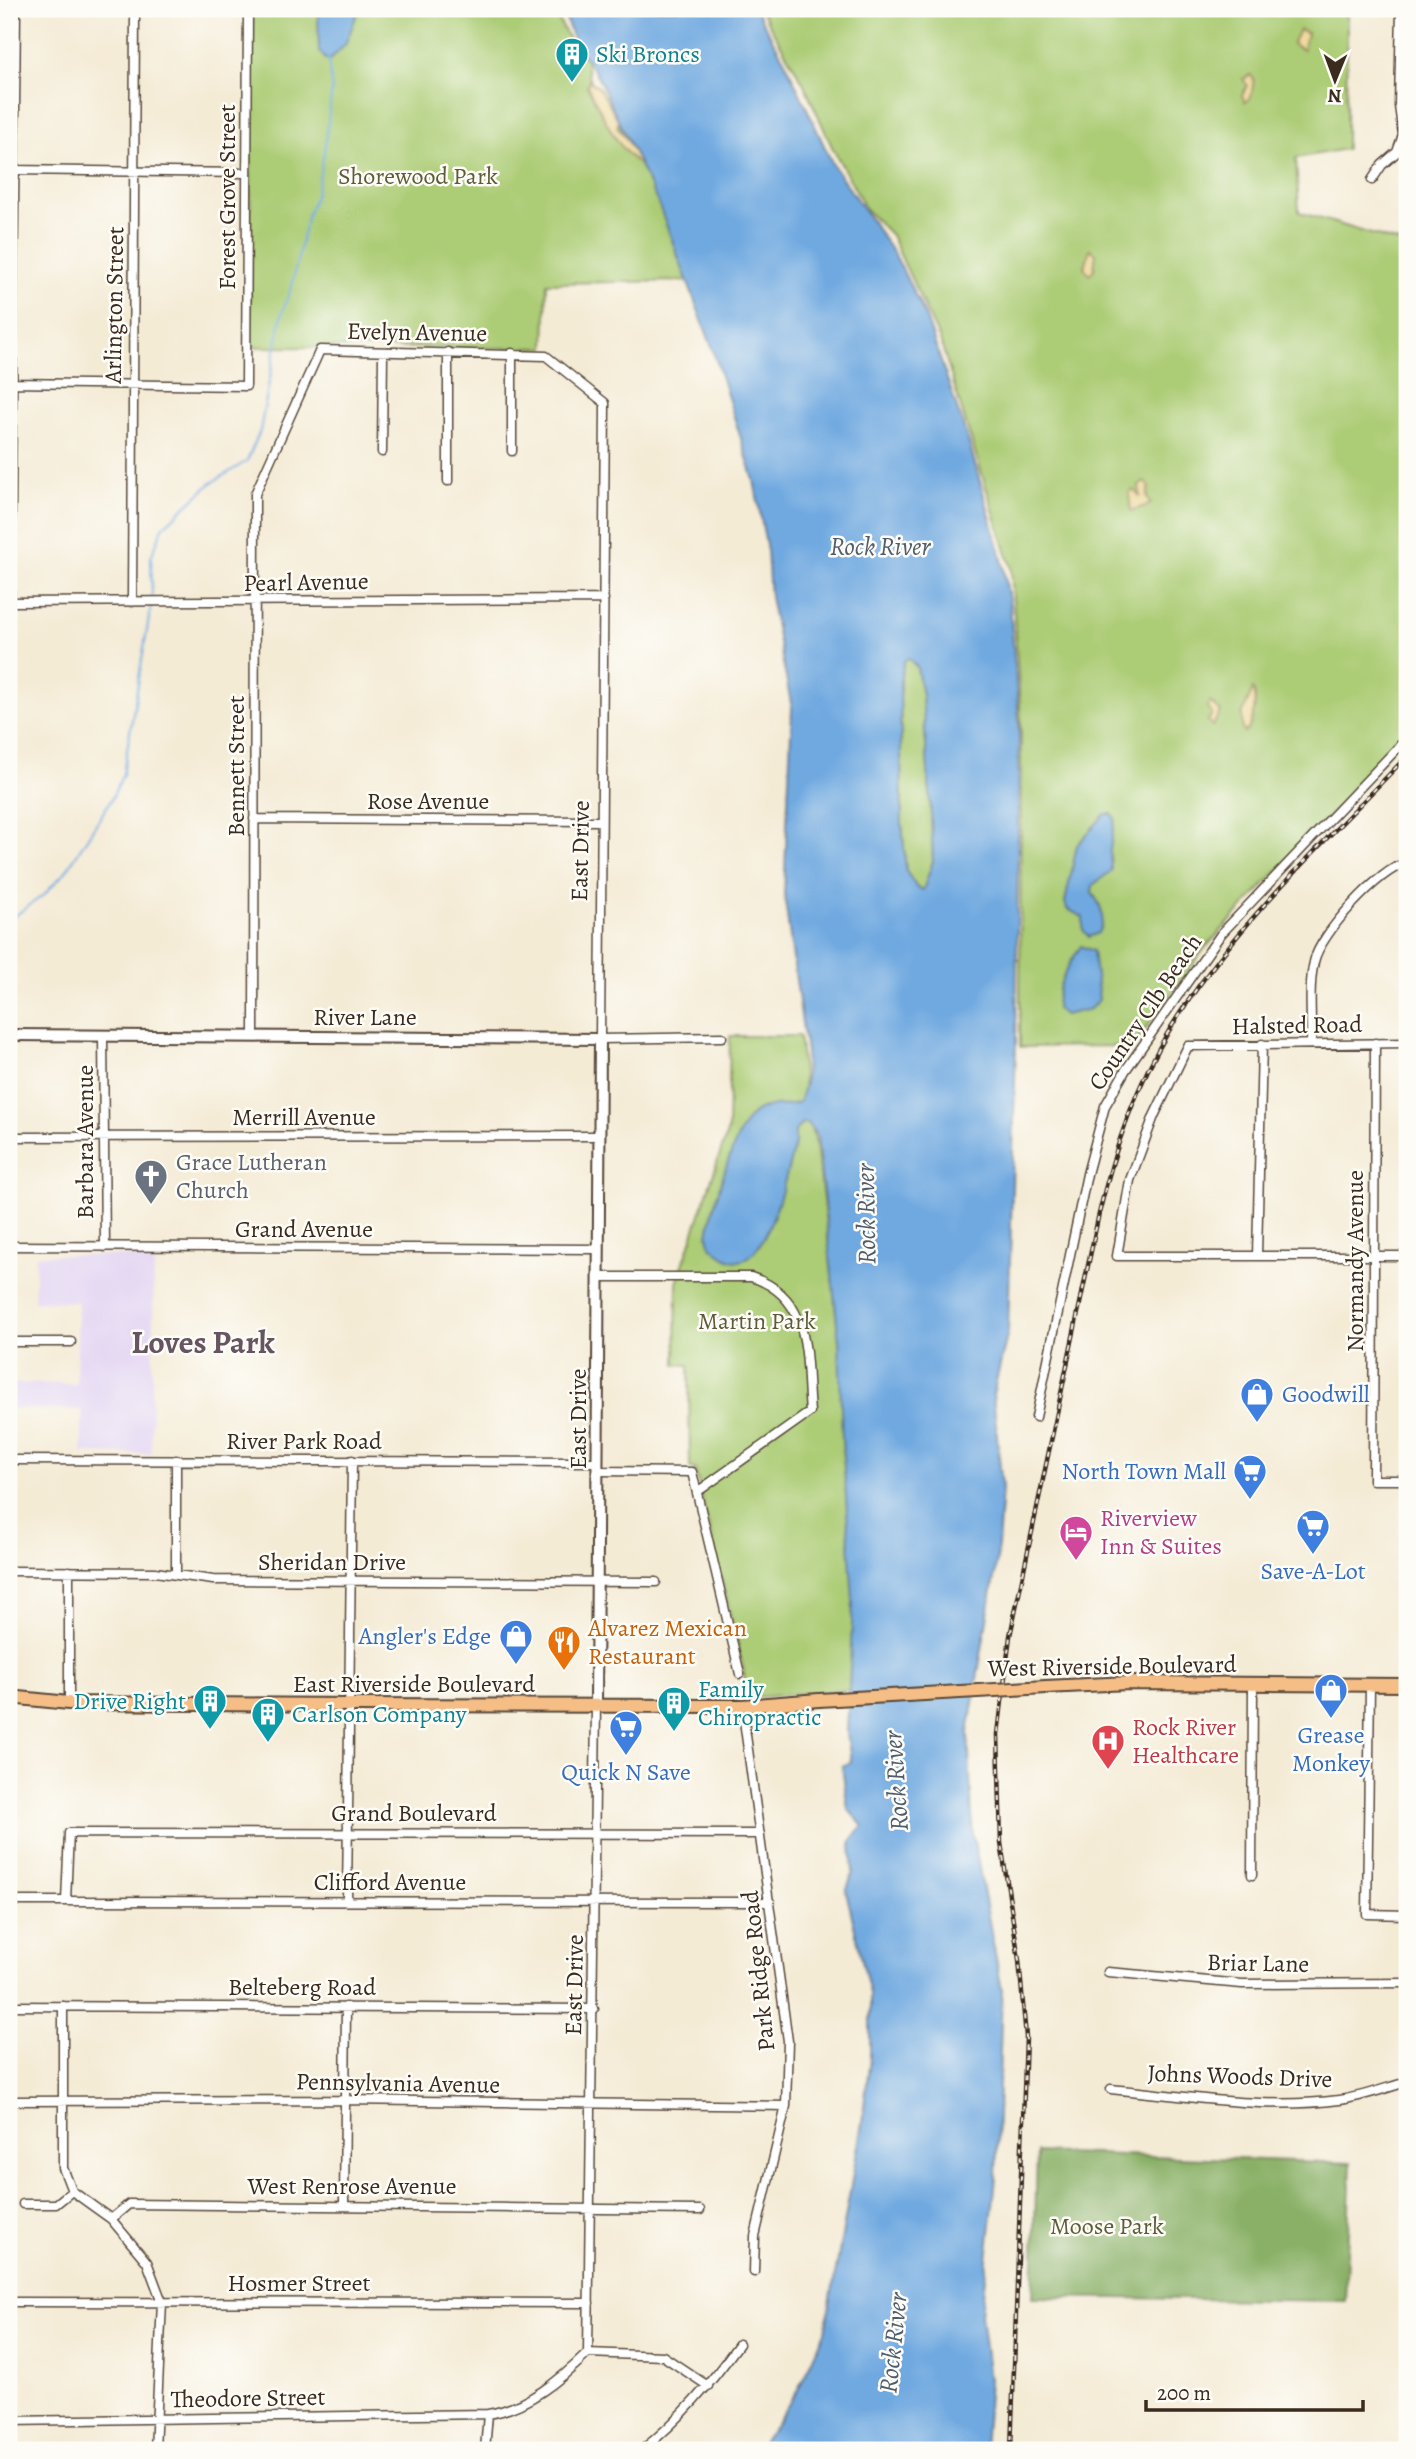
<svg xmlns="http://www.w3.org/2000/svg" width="1416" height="2459" font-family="Alegreya,serif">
  <rect width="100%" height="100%" fill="#fdfcf7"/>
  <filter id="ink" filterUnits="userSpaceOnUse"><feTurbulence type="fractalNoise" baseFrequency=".0143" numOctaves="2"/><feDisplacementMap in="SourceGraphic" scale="14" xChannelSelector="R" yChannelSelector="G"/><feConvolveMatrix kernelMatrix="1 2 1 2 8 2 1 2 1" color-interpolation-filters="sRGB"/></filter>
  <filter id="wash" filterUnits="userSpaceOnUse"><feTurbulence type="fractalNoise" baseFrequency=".00686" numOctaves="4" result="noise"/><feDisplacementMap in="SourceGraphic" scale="28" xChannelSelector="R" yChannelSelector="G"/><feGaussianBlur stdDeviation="1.57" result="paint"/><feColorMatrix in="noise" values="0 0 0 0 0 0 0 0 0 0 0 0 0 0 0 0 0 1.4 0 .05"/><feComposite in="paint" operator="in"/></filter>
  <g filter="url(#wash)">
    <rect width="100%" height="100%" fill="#f4ebd5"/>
    <path fill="#e2d4f3" d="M36 1255 154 1256 151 1454 82 1453V1410L9 1409V1383L76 1384 78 1302 34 1301Z"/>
    <path fill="#accc74" stroke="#747b49" stroke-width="2" d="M251 9H553L575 51 586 59 588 76 650 174 688 281 547 283 545 348 250 347Z
      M760 9H1347L1346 149 1296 158 1299 212 1407 245V733L1205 948 1133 1046 1020 1047 1021 721 1011 567 940 340 891 235 867 211 833 149 804 84Z
      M908 657 917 667 922 696 930 794 933 861 924 890 917 888 906 871 902 823 900 682 904 661Z
      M730 1036H799C805 1070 800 1108 815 1138L841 1338 854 1546V1689L747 1698 743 1667 695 1469 690 1468 689 1365 676 1364 677 1283 728 1130Z"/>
    <path fill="#89b066" stroke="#626d42" stroke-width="2" d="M1037 2152 1351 2163 1345 2301 1033 2297Z"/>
    <path fill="#eeda9e" stroke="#94825e" stroke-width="2" d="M1299 30 1307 33 1303 50 1292 44Z
      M1251 75 1254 80 1251 97 1245 102 1242 96 1247 85 1243 79Z
      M589 80 599 88 619 121 617 127 628 141 643 168C617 150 602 113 587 86Z
      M1090 249 1096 253 1094 269 1090 274 1084 268Z
      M1144 482 1149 486 1147 497 1151 504 1131 511 1129 493 1133 490 1140 496 1139 486Z
      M1253 689C1258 697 1253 727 1245 732L1242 729V715Z
      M1210 702 1221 712 1212 726 1208 721 1212 714 1207 707Z"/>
    <path fill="#70a9e0" stroke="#566a7f" stroke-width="2" fill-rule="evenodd" d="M315 9H359L345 45 328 62 319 51 318 13Z
      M562 9H755L785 61 833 165 895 255 925 315 969 443 1001 555 1010 605 1019 721 1016 1045 1008 1332 993 1394 1002 1488 997 1560 968 1733 973 1836 1002 1990 996 2178 981 2314 989 2380 984 2450H758L798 2390 825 2332 862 2123 870 2058V1994L846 1891 853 1873 851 1841 863 1826 848 1809 842 1766 851 1762 847 1732 853 1601 842 1440 839 1342 817 1136 807 1123H802L795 1131V1144C787 1170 769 1260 738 1261 727 1261 717 1252 710 1245L708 1235C712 1210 734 1129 753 1114 767 1102 784 1109 799 1102L805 1083 806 1052 784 894 792 708 770 597 767 551 754 480 712 347 658 203 599 79 572 36ZM908 658 917 667 922 696 930 794 933 861 923 890 917 888 906 871 902 823 900 682 904 661Z
      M1105 814H1112L1115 819 1110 850 1111 871 1093 885 1092 893C1102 905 1106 918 1098 933L1089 937 1083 930V917L1067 909 1065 902 1077 845Z
      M1081 946 1093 951 1099 1000 1090 1009 1065 1015 1056 1009C1056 987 1068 964 1081 946Z"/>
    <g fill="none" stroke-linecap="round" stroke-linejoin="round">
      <path stroke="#70a9e0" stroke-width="2" d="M152 597 151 557 163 527 210 484 247 461 260 431 282 313 292 285 307 216 315 197 324 153 332 89 328 60
        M9 920 45 894 67 870 111 800 123 774 151 606"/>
    </g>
  </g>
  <g filter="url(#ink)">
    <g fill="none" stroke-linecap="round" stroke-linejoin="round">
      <defs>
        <path id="minor" d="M10 170 245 173
          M1372 180 1382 165 1397 152 1403 135 1399 106 1401 9
          M512 353V451
          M9 383 246 386 248 9
          M382 452 383 352
          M448 481V352
          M9 602 604 599
          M10 602 16 9
          M132 602 135 9
          M254 819 601 821
          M103 1036 105 1247
          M254 1037 255 494 320 350 546 356 605 403 600 1039 722 1037
          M1311 1043C1312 1017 1308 987 1314 962 1319 935 1381 867 1407 863
          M1375 1043 1373 1480H1407
          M1407 1043 1188 1046 1154 1116 1130 1180 1117 1256H1407
          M9 1137 599 1136
          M9 1246 598 1249
          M1257 1256 1262 1044
          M598 1277H751C814 1297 805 1358 810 1412L697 1492
          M9 1342H71
          M1036 1417 1087 1174 1105 1106 1125 1071 1221 934 1407 738
          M9 1460 598 1462
          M176 1460V1574
          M599 1471 692 1472 740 1674
          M9 1571 155 1572 213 1580 656 1582
          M69 1571V1703
          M1370 1685 1367 1914 1407 1915
          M742 1706 788 2041 786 2106 755 2236 754 2272
          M1252 1875 1253 1684
          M9 1901 770 1902
          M66 1901 69 1833 760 1834
          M347 1901 352 1460
          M1108 1972 1242 1984 1407 1983
          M9 2006 594 2009
          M63 2006V2168L72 2191
          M1111 2089C1185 2096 1265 2110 1339 2100 1362 2097 1385 2088 1407 2082
          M9 2101 343 2100 786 2106
          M23 2204H56L72 2191 111 2219 129 2204 700 2210
          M344 2205 346 2007
          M111 2219 147 2262 162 2302 155 2450
          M9 2302 589 2303
          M588 2353 663 2356 708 2386
          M9 2421 488 2414
          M485 2450 488 2414C527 2408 560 2380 588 2353L596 1705
          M642 2450C681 2419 710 2384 739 2344"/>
        <path id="tertiary" d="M9 1035 600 1039 596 1705"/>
        <path id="primary" d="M1046 1687 1128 1683 1407 1685
          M9 1697 69 1703 350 1705 742 1706 819 1700"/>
      </defs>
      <use href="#minor" stroke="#574739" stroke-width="11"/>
      <use href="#tertiary" stroke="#574739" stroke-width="14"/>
      <use href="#primary" stroke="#574739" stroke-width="16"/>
      <use href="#minor" stroke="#fff" stroke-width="8"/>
      <use href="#tertiary" stroke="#fff" stroke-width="10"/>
      <use href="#primary" stroke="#f6be87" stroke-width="12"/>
      <defs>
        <path id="rail" d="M1011 2450 1026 2037 1019 1960 1001 1843 998 1734 1010 1636 1098 1218C1113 1152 1135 1087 1170 1029 1233 926 1324 843 1407 756"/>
      </defs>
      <use href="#rail" stroke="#3b2a1e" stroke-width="4.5"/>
      <use href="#rail" stroke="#fdfcf7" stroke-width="2" stroke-dasharray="5" stroke-linecap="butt"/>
      <defs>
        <path id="primary-bridge" d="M819 1700 1046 1687"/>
      </defs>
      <use href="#primary-bridge" stroke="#574739" stroke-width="16" stroke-linecap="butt"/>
      <use href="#primary-bridge" stroke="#f6be87" stroke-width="12"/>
    </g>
  </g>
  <defs>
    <symbol id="building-pin" viewBox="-11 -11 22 30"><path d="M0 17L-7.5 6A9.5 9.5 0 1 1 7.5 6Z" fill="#0f9aa8" stroke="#fdfcf7"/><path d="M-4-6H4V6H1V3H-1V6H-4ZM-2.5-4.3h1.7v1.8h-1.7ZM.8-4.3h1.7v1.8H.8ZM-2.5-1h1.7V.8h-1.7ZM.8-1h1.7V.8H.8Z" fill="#fff"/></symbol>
    <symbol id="church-pin" viewBox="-11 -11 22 30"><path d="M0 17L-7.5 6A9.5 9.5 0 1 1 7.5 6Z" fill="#6b7280" stroke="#fdfcf7"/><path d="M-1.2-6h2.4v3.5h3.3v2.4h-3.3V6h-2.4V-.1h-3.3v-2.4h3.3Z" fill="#fff"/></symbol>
    <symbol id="shop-pin" viewBox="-11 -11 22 30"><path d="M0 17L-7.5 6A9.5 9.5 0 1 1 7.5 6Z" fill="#3f7fe0" stroke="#fdfcf7"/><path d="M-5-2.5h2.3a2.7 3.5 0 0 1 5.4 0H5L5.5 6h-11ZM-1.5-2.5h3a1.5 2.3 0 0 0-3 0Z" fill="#fff"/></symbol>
    <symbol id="supermarket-pin" viewBox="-11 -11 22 30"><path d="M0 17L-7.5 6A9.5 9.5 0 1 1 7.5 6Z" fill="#3f7fe0" stroke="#fdfcf7"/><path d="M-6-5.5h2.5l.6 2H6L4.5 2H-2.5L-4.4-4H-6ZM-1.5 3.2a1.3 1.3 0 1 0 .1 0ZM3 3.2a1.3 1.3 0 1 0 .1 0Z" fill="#fff"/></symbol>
    <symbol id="hotel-pin" viewBox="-11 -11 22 30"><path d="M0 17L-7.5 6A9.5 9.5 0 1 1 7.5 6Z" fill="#d1479c" stroke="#fdfcf7"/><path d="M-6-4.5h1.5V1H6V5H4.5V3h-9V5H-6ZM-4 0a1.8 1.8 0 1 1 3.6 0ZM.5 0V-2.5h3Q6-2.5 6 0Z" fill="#fff"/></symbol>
    <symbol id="restaurant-pin" viewBox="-11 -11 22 30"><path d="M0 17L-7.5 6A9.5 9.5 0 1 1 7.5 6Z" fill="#e8710a" stroke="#fdfcf7"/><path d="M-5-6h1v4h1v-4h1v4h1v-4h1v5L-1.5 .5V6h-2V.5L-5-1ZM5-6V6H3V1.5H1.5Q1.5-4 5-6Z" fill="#fff"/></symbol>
    <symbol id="hospital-pin" viewBox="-11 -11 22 30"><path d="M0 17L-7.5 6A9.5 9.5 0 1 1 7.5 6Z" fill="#e0444e" stroke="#fdfcf7"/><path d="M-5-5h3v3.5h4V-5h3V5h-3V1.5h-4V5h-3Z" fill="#fff"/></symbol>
  </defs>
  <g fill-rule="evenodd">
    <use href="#building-pin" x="553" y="35" width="38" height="52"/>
    <use href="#church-pin" x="132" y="1157" width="38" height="52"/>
    <use href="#shop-pin" x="1238" y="1375" width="38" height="52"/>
    <use href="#supermarket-pin" x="1231" y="1452" width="38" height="52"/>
    <use href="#supermarket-pin" x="1294" y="1507" width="38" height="52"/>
    <use href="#hotel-pin" x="1057" y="1513" width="38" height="52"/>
    <use href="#shop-pin" x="497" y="1617" width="38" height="52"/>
    <use href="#restaurant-pin" x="545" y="1623" width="38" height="52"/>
    <use href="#shop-pin" x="1312" y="1671" width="38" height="52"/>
    <use href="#building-pin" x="191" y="1682" width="38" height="52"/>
    <use href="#building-pin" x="655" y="1684" width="38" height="52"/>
    <use href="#building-pin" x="249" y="1695" width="38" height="52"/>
    <use href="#supermarket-pin" x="607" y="1708" width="38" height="52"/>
    <use href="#hospital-pin" x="1089" y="1722" width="38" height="52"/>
  </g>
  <g text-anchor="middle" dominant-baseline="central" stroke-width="5" stroke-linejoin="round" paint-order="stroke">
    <g font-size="24" fill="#0d838f" stroke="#fdfcf7" text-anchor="start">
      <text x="596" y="54">Ski Broncs</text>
      <text x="698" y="1689">Family<tspan x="698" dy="28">Chiropractic</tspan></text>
      <text x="186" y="1701" text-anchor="end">Drive Right</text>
      <text x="292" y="1714">Carlson Company</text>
    </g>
    <g font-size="24" fill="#5d5b38" stroke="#fdfcf7">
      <text x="418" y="176">Shorewood Park</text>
      <text x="757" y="1321">Martin Park</text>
      <text x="1107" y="2226">Moose Park</text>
    </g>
    <g font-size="24" fill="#3b2a1e" stroke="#fdfcf7">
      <text transform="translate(227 197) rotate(-90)">Forest Grove Street</text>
      <text transform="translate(114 305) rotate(-89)">Arlington Street</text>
      <text transform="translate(417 332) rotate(1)">Evelyn Avenue</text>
      <text transform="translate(306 582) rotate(-1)">Pearl Avenue</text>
      <text transform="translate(236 766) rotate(-90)">Bennett Street</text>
      <text x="428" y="801">Rose Avenue</text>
      <text transform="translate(580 851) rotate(-89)">East Drive</text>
      <text transform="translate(1145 1012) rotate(-56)">Country Clb Beach</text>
      <text x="365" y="1017">River Lane</text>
      <text transform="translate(1297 1025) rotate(-1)">Halsted Road</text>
      <text x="304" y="1117">Merrill Avenue</text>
      <text transform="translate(85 1142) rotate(-90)">Barbara Avenue</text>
      <text x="304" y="1229">Grand Avenue</text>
      <text transform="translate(1355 1261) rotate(-90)">Normandy Avenue</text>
      <text transform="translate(578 1419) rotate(-90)">East Drive</text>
      <text x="304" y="1441">River Park Road</text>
      <text x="332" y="1562">Sheridan Drive</text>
      <text transform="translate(1112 1666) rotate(-1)">West Riverside Boulevard</text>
      <text x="414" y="1684">East Riverside Boulevard</text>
      <text x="414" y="1813">Grand Boulevard</text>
      <text x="390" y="1882">Clifford Avenue</text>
      <text transform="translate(1258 1963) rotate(1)">Briar Lane</text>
      <text transform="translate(758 1971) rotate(-96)">Park Ridge Road</text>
      <text transform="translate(574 1985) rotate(-89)">East Drive</text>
      <text x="302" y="1987">Belteberg Road</text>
      <text transform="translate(1240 2076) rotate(2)">Johns Woods Drive</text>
      <text transform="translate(398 2083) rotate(1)">Pennsylvania Avenue</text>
      <text x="352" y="2186">West Renrose Avenue</text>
      <text x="299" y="2283">Hosmer Street</text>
      <text transform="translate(248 2398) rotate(-1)">Theodore Street</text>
    </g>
    <g font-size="24" fill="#5b616d" stroke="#fdfcf7" text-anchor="start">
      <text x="176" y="1162">Grace Lutheran<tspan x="176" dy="28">Church</tspan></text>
    </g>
    <g font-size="24" fill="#366cbe" stroke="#fdfcf7">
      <text x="1282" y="1394" text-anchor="start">Goodwill</text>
      <text x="1226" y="1471" text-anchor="end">North Town Mall</text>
      <text x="1313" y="1571">Save-A-Lot</text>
      <text x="491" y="1636" text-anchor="end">Angler's Edge</text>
      <text x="1331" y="1735">Grease<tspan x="1331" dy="28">Monkey</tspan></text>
      <text x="626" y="1772">Quick N Save</text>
    </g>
    <g font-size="24" fill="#b23c85" stroke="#fdfcf7" text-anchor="start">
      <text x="1100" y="1518">Riverview<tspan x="1100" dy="28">Inn &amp; Suites</tspan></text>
    </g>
    <g font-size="24" fill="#c56008" stroke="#fdfcf7" text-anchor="start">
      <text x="588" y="1628">Alvarez Mexican<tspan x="588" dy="28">Restaurant</tspan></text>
    </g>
    <g font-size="24" fill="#be3a42" stroke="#fdfcf7" text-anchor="start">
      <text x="1132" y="1727">Rock River<tspan x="1132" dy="28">Healthcare</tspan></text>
    </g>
    <g font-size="26" font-style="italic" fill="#505d6c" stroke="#fdfcf7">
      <text x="880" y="546">Rock River</text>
      <text transform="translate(866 1214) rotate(-91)">Rock River</text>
      <text transform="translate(896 1781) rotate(-94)">Rock River</text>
      <text transform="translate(893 2343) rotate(-84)">Rock River</text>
    </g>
    <g font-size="32" font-weight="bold" fill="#665561" stroke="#fdfcf7">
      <text x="203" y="1342">Loves Park</text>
    </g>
  </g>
  <rect width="1416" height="2459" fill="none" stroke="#fdfcf7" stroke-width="35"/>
  <g transform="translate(1335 80) rotate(181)" stroke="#fdfcf7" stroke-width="5" paint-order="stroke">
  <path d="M0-5L12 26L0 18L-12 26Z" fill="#3b2a1e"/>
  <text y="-10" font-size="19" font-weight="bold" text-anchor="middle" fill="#3b2a1e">N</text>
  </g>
  <path d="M1146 2400v10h217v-10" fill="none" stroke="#3b2a1e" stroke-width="3.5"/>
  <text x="1157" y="2400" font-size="21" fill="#3b2a1e" stroke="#fdfcf7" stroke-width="5" paint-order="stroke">200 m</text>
</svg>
